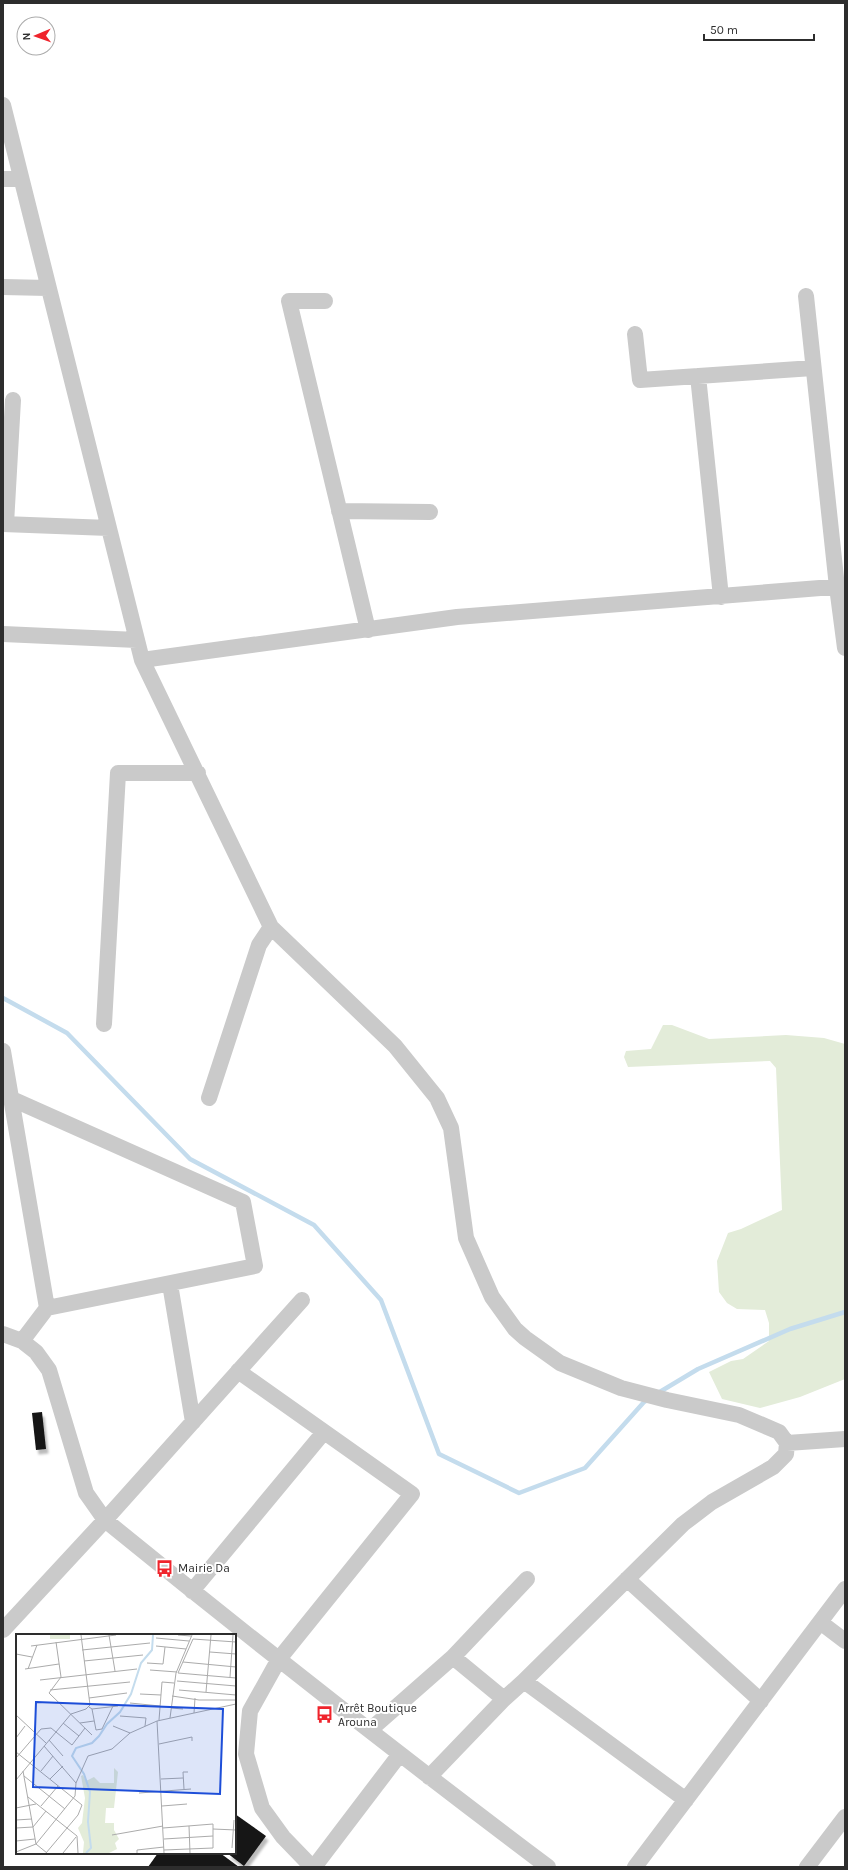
<svg xmlns="http://www.w3.org/2000/svg" width="848" height="1870" font-family="Karla,sans-serif">
  <defs>
    <filter id="shadow"><feDropShadow dx="2.5" dy="4.5" stdDeviation="1" flood-color="#0004"/></filter>
  </defs>
  <rect width="100%" height="100%" fill="#fff"/>
  <path fill="#e3ecd9" d="M663 1025H672L709 1039 786 1035 824 1038 845 1044V1379L800 1397 760 1408 722 1399 709 1372 731 1361 743 1359 769 1341V1323L765 1310 737 1309 727 1303 719 1292 717 1261 728 1233 741 1229 782 1210 776 1068 770 1061 628 1067 624 1057 626 1051 651 1049Z"/>
  <g fill="none" stroke-linecap="round" stroke-linejoin="round">
    <path stroke="#c4dced" stroke-width="4.5" d="M3 998 67 1033 190 1159 314 1225 381 1300 439 1454 519 1493 585 1468 644 1402 649 1399
      M658 1393 698 1369 790 1329 845 1312"/>
  </g>
  <path fill="#141414" filter="url(#shadow)" d="M42 1412 46 1449 36 1450 32 1413Z
    M235 1814 266 1836 244 1866 227 1853H235Z
    M158 1853H220L239 1867H148Z"/>
  <g fill="none" stroke-linecap="round" stroke-linejoin="round">
    <path stroke="#cacaca" stroke-width="16" d="M3 105 142 660 271 927 395 1046 437 1098 451 1128 466 1238 492 1297 515 1329 525 1338 560 1363 621 1388 667 1400 739 1415 779 1432 787 1443 786 1454 773 1467 712 1502 683 1524 524 1681 504 1699 429 1777
      M3 179H21
      M3 287 48 288
      M806 296 837 587 845 648
      M325 301H289L368 630
      M635 334 640 380 813 368
      M698 376 721 597
      M339 511 430 512
      M3 524 109 528
      M6 524 13 400
      M3 634 137 640
      M142 660 457 617 845 586
      M104 1024 118 773H198
      M3 1051 47 1308
      M209 1098 259 945 271 927
      M12 1099 243 1202 255 1266 47 1308 22 1341
      M170 1284 193 1422
      M3 1334 22 1341 36 1352 49 1370 86 1493 105 1520C251 1639 398 1754 548 1867
      M238 1371 412 1494 279 1659 250 1711 246 1754 262 1808 283 1837 312 1867
      M787 1443 845 1439
      M627 1579 761 1701
      M192 1591 324 1432
      M820 1622 845 1641
      M3 1630 105 1520 302 1300
      M453 1657 504 1699
      M524 1681 686 1800
      M370 1730 453 1657 527 1579
      M314 1867 400 1754
      M635 1867 845 1589
      M807 1867 845 1817"/>
  </g>
  <defs>
    <symbol id="bus-bare" viewBox="-9 -9 18 18"><path d="M-5-6H5V4H4V6H2V4H-2V6H-4V4H-5ZM-3.5-4V0h7V-4ZM-3.5 1.2v1.5H-2V1.2ZM2 1.2v1.5H3.5V1.2Z" fill="#ef242c" stroke="#fff" stroke-width="2.5" paint-order="stroke"/></symbol>
  </defs>
  <g fill-rule="evenodd">
    <use href="#bus-bare" x="152" y="1556" width="25" height="25"/>
    <use href="#bus-bare" x="312" y="1702" width="25" height="25"/>
  </g>
  <g text-anchor="middle" dominant-baseline="central" stroke-width="4" stroke-linejoin="round" paint-order="stroke">
    <g font-size="12" fill="#2d2d2d" stroke="#fff" text-anchor="start">
      <text x="178" y="1568">Mairie Da</text>
      <text x="338" y="1708">Arrêt Boutique<tspan x="338" dy="14">Arouna</tspan></text>
    </g>
  </g>
  <g transform="translate(16 1634)">
    <rect width="220" height="220" fill="#fff"/>
    <path d="M34 1H54V5H34ZM98 134 102 138 98 174H90L89 189H98V196L103 205 99 209 101 215 93 219H67L68 208 62 194 66 189 69 164 65 142 67 141 70 147 78 143 84 149H98Z" fill="#e3ecd9"/>
    <path fill="none" stroke="#c4dced" stroke-width="2" d="M70 219 75 214 72 188 74 158 68 140 56 122 60 114 76 109 83 102 91 90 104 78 115 60 125 29 136 16 137 1"/>
    <path fill="none" stroke="#ababab" stroke-width="1" d="M93 1 99 37M162 1 175 2M140 4 173 7M40 8 45 43 33 59 76 101M220 8 177 5 162 39 220 44M15 12 100 1M140 12 170 15M66 16 134 9M194 18 220 20M0 20 16 23M68 27 127 21M167 28 220 33M131 29 147 30 149 13M9 35 43 30M12 35 21 11M134 36 161 38M214 43 217 1M24 46 121 35M161 47 220 52M34 56 114 48M163 56 220 61M190 58 195 1M124 60 145 61M156 62 183 66H220M73 64 111 59M114 69 144 72M73 73 76 75 80 96 86 95 97 72M155 74 167 75M76 75 102 72M178 79 179 64M0 81 30 109M104 82 130 84 129 92M154 84 160 39 176 1M143 86 146 48 158 49M141 87 148 219M47 89 63 102M64 89 78 87M97 92 114 99M0 104 9 92M33 106 47 122M143 110 176 103V107M28 112 60 149M0 118 66 171 62 181 30 219M0 124 25 95 35 94 56 111 69 94M7 137 20 210 31 219M25 137 37 122M8 142 49 175M34 145 47 132M145 145 167 144M0 146 55 80 70 75 74 71 65 1M168 155 167 138H172M123 159 175 155M12 163 61 202 62 219M25 172 42 152M146 172 171 170M0 174 20 170M0 186 16 185M173 192 174 219M0 194 17 193 30 177M147 194 197 190V214L148 216M197 195 220 196M96 201 147 192M148 205 197 202M0 207 19 205M216 214 218 186M0 218 20 210 59 162 60 149 72 122 96 115 114 99 141 87 220 70M47 219 60 203M121 219V216L148 213"/>
    <path fill="#1d4ed8" fill-opacity="0.15" stroke="#1d4ed8" stroke-width="2" d="M20 68 207 75 204 160 17 153Z"/>
    <rect width="220" height="220" fill="none" stroke="#2d2d2d" stroke-width="2"/>
  </g>
  <rect width="848" height="1870" fill="none" stroke="#2d2d2d" stroke-width="8"/>
  <g transform="translate(36 36) rotate(268)"><circle r="19" fill="#ffffff" stroke="#ababab"/>
  <path d="M0-3L7 15L0 10L-7 15Z" fill="#ef242c"/>
  <text y="-6" font-size="11" font-weight="bold" text-anchor="middle" fill="#2d2d2d">N</text>
  </g>
  <path d="M704 34v6h110v-6" fill="none" stroke="#2d2d2d" stroke-width="2"/>
  <text x="710" y="34" font-size="12" fill="#2d2d2d" stroke="#ffffff" stroke-width="3" paint-order="stroke">50 m</text>
</svg>
